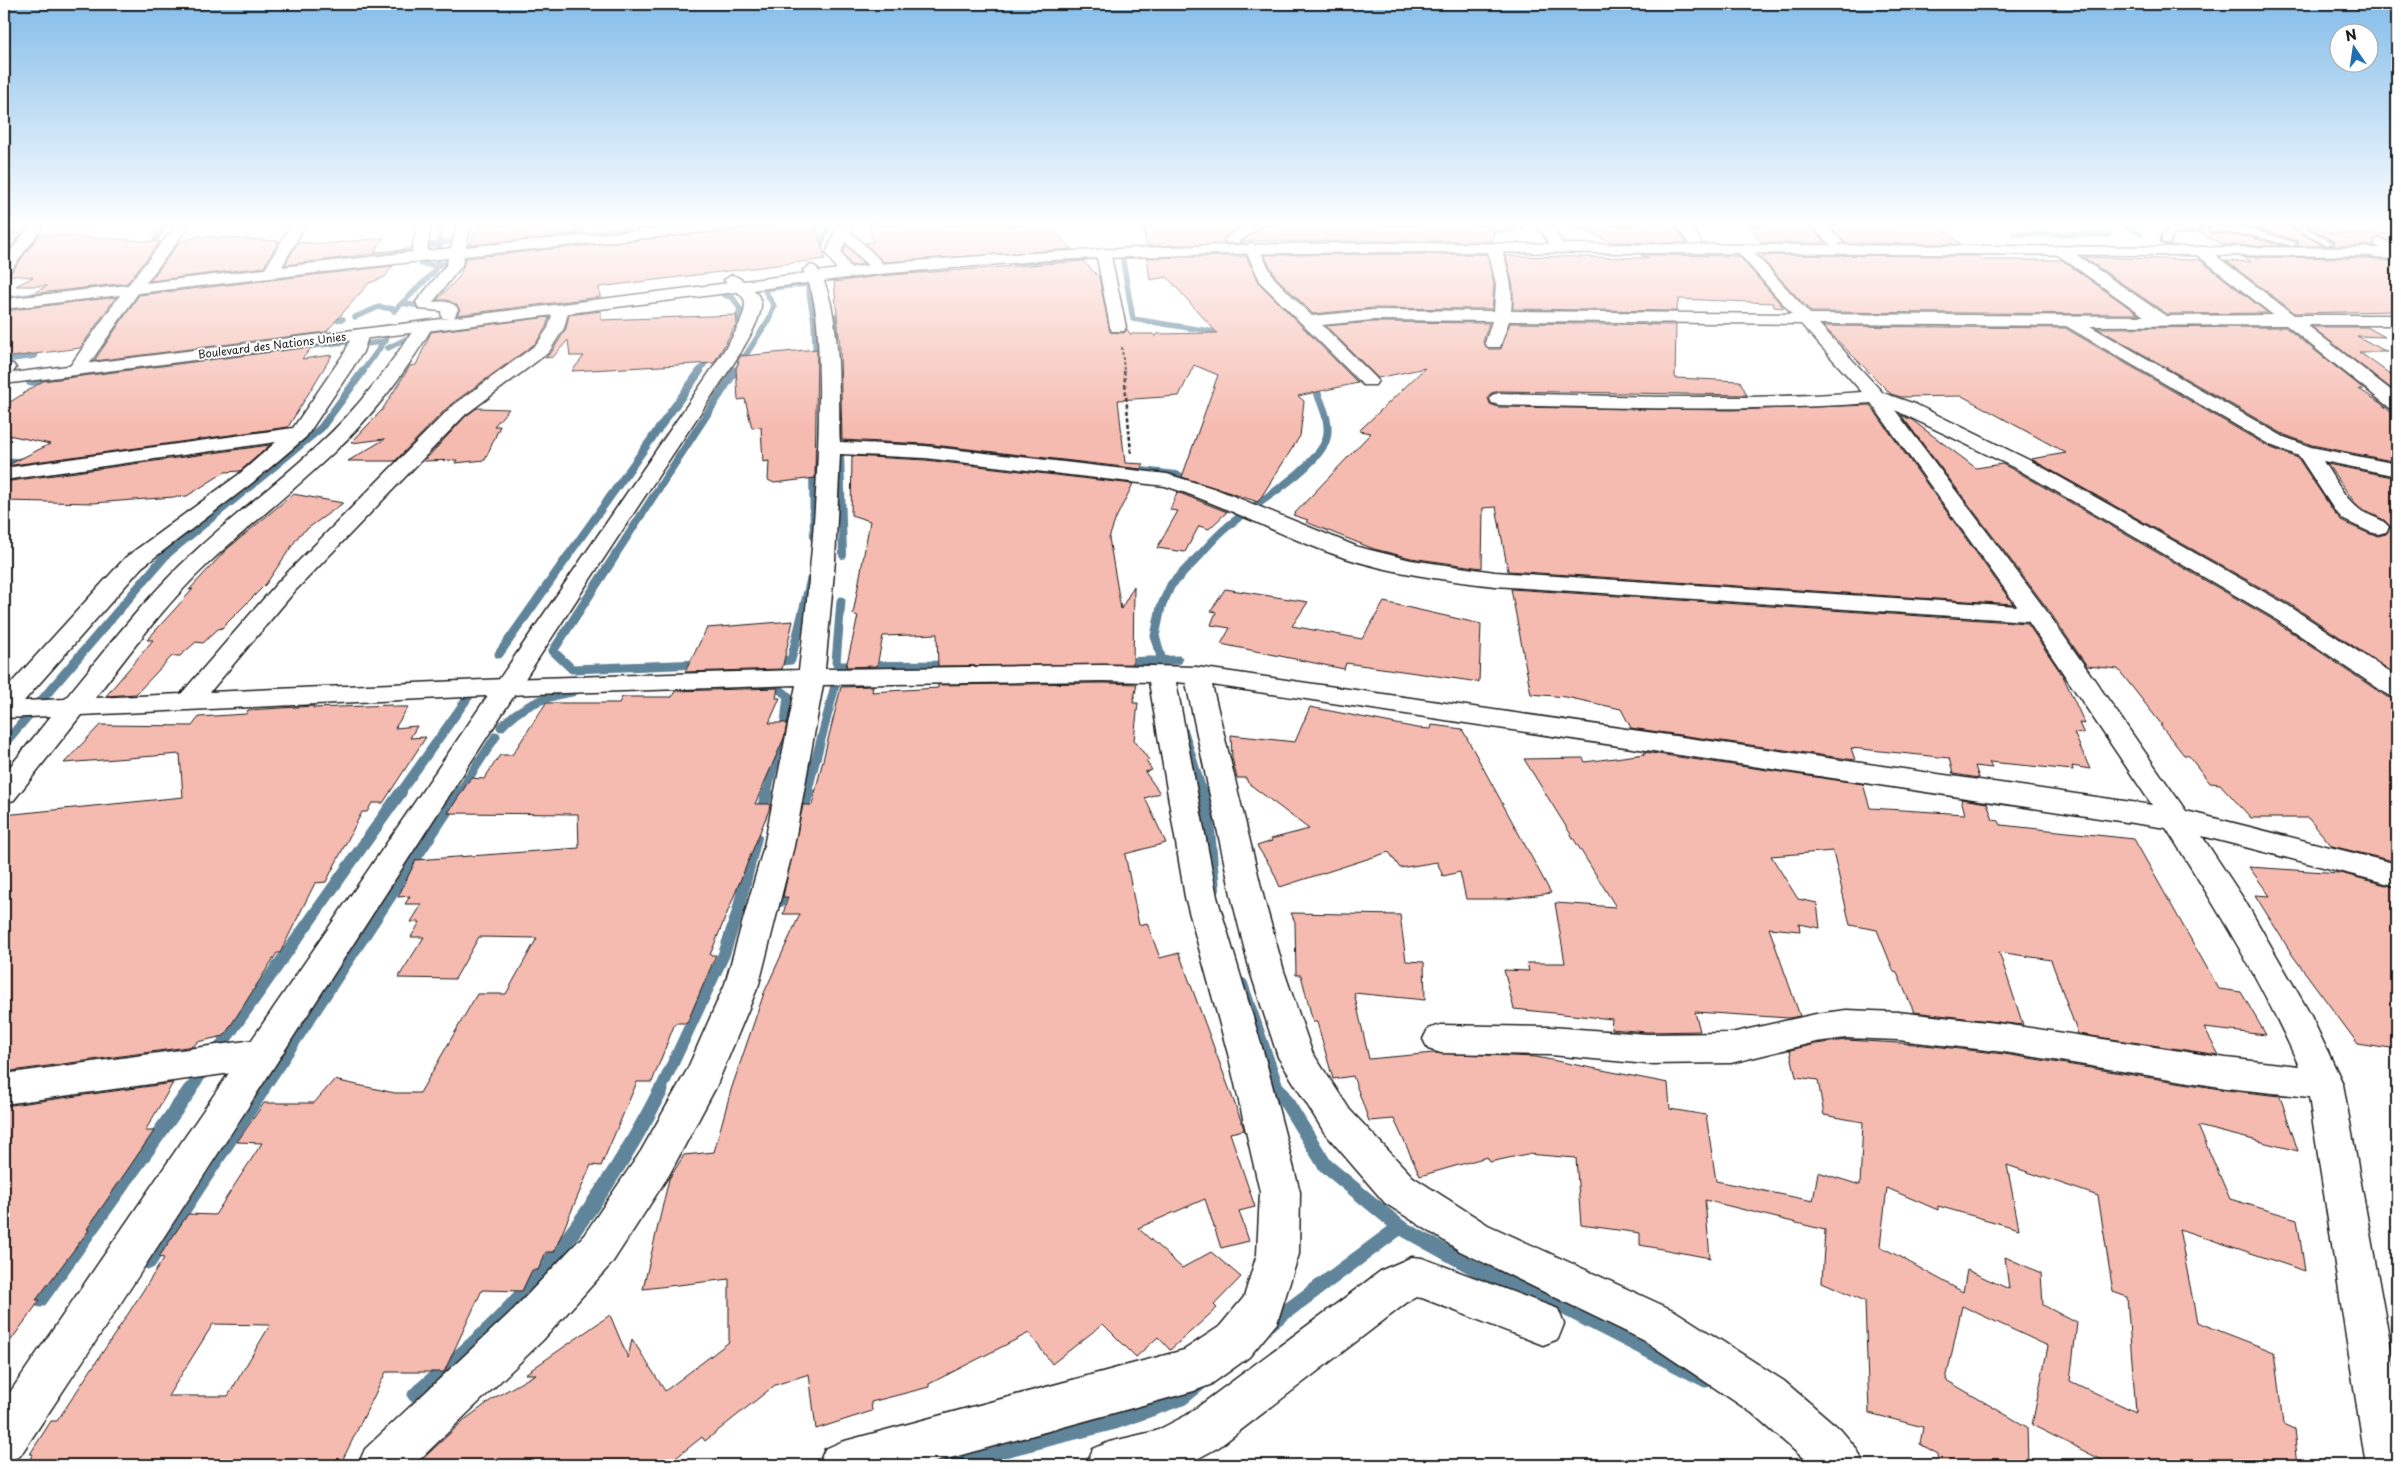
<svg xmlns="http://www.w3.org/2000/svg" width="2401" height="1469" font-family="'Playpen Sans',sans-serif">
  <rect width="100%" height="100%" fill="#fff"/>
  <filter id="ink" filterUnits="userSpaceOnUse"><feTurbulence type="fractalNoise" baseFrequency=".02" numOctaves="2"/><feDisplacementMap in="SourceGraphic" scale="10" xChannelSelector="R" yChannelSelector="G"/><feConvolveMatrix kernelMatrix="1 2 1 2 8 2 1 2 1" color-interpolation-filters="sRGB"/></filter>
  <g filter="url(#ink)">
    <path fill="#fcebe7" d="M2313 225H2397V234H2331Z"/>
    <g fill="none" stroke-linecap="round" stroke-linejoin="round">
      <path stroke="#60849a" stroke-width="5.5" d="M2124 225 2141 234
        M727 228 769 225
        M1522 228 1527 225
        M595 232 628 229
        M1219 232H1269
        M1481 232 1514 230
        M2014 234 2108 235
        M2318 234 2335 236
        M562 235 583 233
        M439 247 442 225
        M819 250 829 225
        M146 252 166 225
        M392 254 446 242 473 245 495 242
        M1123 261 1133 319 1228 334
        M313 263 351 259
        M1014 263 1087 258
        M421 264 437 266 478 252
        M157 267 150 277 158 280 277 268
        M846 279 925 270
        M808 287 814 321 816 363
        M74 291 109 286 127 278
        M724 295 733 298 740 309 737 319 729 329
        M84 298H100L108 302 106 305
        M4 299 37 295
        M402 303 431 308
        M2063 306 2169 372
        M394 311 434 272 438 260
        M836 316 837 335
        M355 317 379 307 395 309
        M325 321 343 319
        M117 323 135 298 163 289
        M115 328 104 346 115 347
        M361 345 386 341
        M388 348 418 333 549 317
        M4 360 35 356
        M110 372 344 342 352 343
        M362 372 387 338
        M699 372 712 353
        M735 372 769 319 774 306 764 289 805 284"/>
      <path stroke="#60849a" stroke-width="8" d="M2167 371 2178 377
        M30 382 120 371
        M218 436 273 432
        M884 441 1083 465
        M840 454 843 555
        M4 464 25 461
        M813 465 814 538
        M1133 470 1176 475 1224 493
        M164 557 321 428 363 371
        M567 557 700 371
        M614 557 735 371
        M1198 557C1207 547 1216 536 1227 527 1251 506 1315 470 1326 440 1332 422 1320 401 1314 385L1310 382"/>
      <path stroke="#60849a" stroke-width="9" d="M615 556 553 651 572 669 701 664
        M841 601 836 662 839 666 951 665
        M499 654 568 556
        M771 662 791 660 811 579
        M1121 662 1178 660
        M1167 678 1155 636 1161 607 1171 585 1199 556
        M762 684H773L788 696 785 722 767 793
        M501 727C519 707 546 696 572 692
        M1184 732 1203 793
        M4 744 165 556
        M400 793 469 696
        M459 793 496 736
        M807 793 836 682 838 679H843"/>
      <path stroke="#60849a" stroke-width="12" d="M1203 792 1207 806 1214 889
        M761 816 767 792
        M801 817 808 792
        M780 901 798 831
        M1242 984 1279 1091
        M215 1054 401 792
        M189 1091 207 1066
        M262 1091 459 792
        M660 1091 724 954 738 911 756 837"/>
      <path stroke="#60849a" stroke-width="15" d="M1279 1090 1325 1165 1400 1227 1474 1268 1557 1304 1706 1380
        M149 1262 262 1090
        M40 1300 190 1090
        M1268 1325 1400 1227
        M415 1395C444 1369 475 1344 502 1316 565 1250 619 1172 661 1090
        M945 1465 1115 1422 1182 1398 1198 1385"/>
    </g>
    <path fill="#f6bbb0" stroke="#1c1c1c" fill-rule="evenodd" d="M482 225H579L573 235 471 245 473 237Z
      M783 225H816L825 259 599 287 600 297 457 315 460 310 457 305 447 300H437L459 277 466 258Z
      M869 225H1049L1072 249 883 262 865 243 873 242Z
      M1143 225H1243L1225 236 1223 239 1225 244 1146 246Z
      M1265 225H1493V241H1250L1240 243Z
      M1570 225H1674L1686 243 1611 242Z
      M1748 225H1808L1826 243H1762Z
      M1827 225H1937L1961 244 1844 243V241Z
      M2196 225H2211L2208 227 2210 233 2250 237 2284 246 2222 245 2199 232V226Z
      M2221 225H2288L2324 246H2297L2298 241 2251 227Z
      M2304 225H2314L2332 234H2397V243L2381 237 2374 239V246H2330L2335 244 2334 241Z
      M4 231 22 233 4 257Z
      M40 234 160 242 127 283 31 294 47 286H16L33 277 9 275Z
      M198 236 279 241 264 267 150 281 179 243Z
      M384 238 374 252 404 250 285 265 298 242 322 244Z
      M846 245 864 264 851 266 843 253Z
      M1487 254 1494 284 1492 309 1373 308 1313 314 1276 277 1264 255Z
      M1641 255 1739 256 1784 308 1774 307 1773 303 1679 299 1676 311 1513 309V286L1506 256 1649 258Z
      M1772 255 1977 256 1982 260H2062L2138 314 1811 312 1760 257Z
      M1246 256 1260 284 1358 383 1298 396 1304 401 1300 436 1258 502 1182 477 1218 375 1194 365 1179 396 1118 400 1125 463 1144 464 1141 469 925 444 842 440 840 348 834 282 879 276 1083 261 1099 277 1110 332 1124 333 1127 329 1130 334H1153L1156 337V334L1217 333 1167 277 1150 280 1147 258Z
      M2083 257 2200 260 2268 313 2167 314Z
      M2242 257 2369 258 2397 262V311L2295 313 2226 261 2251 262Z
      M393 266 385 277 369 283 326 332 94 361 139 295Z
      M116 297 80 348 4 358V311Z
      M601 311V320L736 315 737 323 714 363 572 371 584 356H570L568 340 553 357 545 358 551 353 566 329 569 315Z
      M549 317 546 327 536 343 450 405 395 461H348L385 439 351 443 382 410 410 366 416 365 431 332Z
      M1373 322 1489 323 1483 342 1488 349H1501L1510 323 1676 325 1675 378 1740 381 1747 395 1499 391 1491 393 1488 398 1490 404 1498 407 1732 410 1870 405 2013 604 1508 571 1496 507 1483 508 1482 568 1411 558 1374 549 1306 522 1308 520 1293 515 1371 433 1359 431 1425 368 1378 378 1326 326Z
      M1823 326 2065 328 2269 447 2298 458 2334 512 2343 522 2370 534 2378 536 2386 534 2391 527 2384 520 2364 510 2355 503 2327 464 2397 478V675L2290 604 2031 459 2066 453 1962 396 1901 397 1891 394Z
      M2285 327 2364 389H2359L2379 402 2397 417V462L2312 445 2285 435 2097 328Z
      M2312 327H2367L2385 337 2357 336 2387 352H2359L2397 379V390H2393Z
      M312 347 302 359 332 355 288 427 6 466 50 444 4 434V406L43 381Z
      M817 349 815 478 774 483 768 480 769 461 763 462 761 427 752 428 745 399 738 400 736 368 739 362H737L742 354V356Z
      M477 408 509 409 494 426H500L485 460 455 463 457 460 424 461 466 416Z
      M1901 415 1912 420 1976 468 2002 464 2018 472 2270 618 2387 697 2397 699V862L2332 846 2308 818H2251L2220 784 2210 783 2188 755H2184L2160 725H2162L2118 669 2087 666 2047 608Z
      M270 445 240 471 225 472 187 496 93 503 4 501V482Z
      M852 456 925 460 1133 484 1116 518 1109 538 1121 609 1134 586 1133 664 938 666 937 634 883 636 877 666 846 667 858 616 853 614 870 521 851 515Z
      M1177 492 1227 512 1209 529 1199 526 1185 552 1157 548 1178 511 1170 510Z
      M293 494 343 503 300 534 266 584 222 628 218 629 203 643 196 642 180 656H172L136 694 106 696 153 640H147L193 589 189 590 226 550Z
      M1225 589 1308 602 1292 626 1362 639 1384 602 1481 624 1479 682 1346 663 1344 669 1221 644 1230 628 1211 625 1216 612 1211 611Z
      M1511 589 2027 623 2063 676 2085 724 2079 723 2084 734 2074 733 2090 769 2072 766 2073 770 1989 762 1992 768 1975 766 1979 778 1953 774 1949 758 1851 748 1855 760 1631 728 1621 709 1566 697 1531 694Z
      M793 621 782 669 685 672 707 628Z
      M1103 683 1137 684 1133 703H1138L1134 740 1149 760 1146 761 1152 770 1145 772 1160 793 1145 798 1166 843 1125 854 1139 925 1147 923 1160 958 1179 953 1243 1126 1244 1130 1230 1133 1255 1207 1239 1211 1249 1241 1221 1248 1205 1199 1138 1228 1182 1268 1211 1252 1241 1277 1214 1305 1217 1308 1170 1350 1158 1337 1136 1357 1103 1324 1052 1364 1029 1333 929 1384V1387L871 1402 872 1411 816 1429 809 1374 775 1385 705 1441 702 1437 667 1465H416L463 1421 494 1398 536 1374H525L610 1315 628 1358 632 1339 665 1391 729 1342V1279L643 1289 669 1179 684 1155 714 1152 731 1090 764 993 800 914H783L788 897H783L803 805H812L841 687 873 686 872 692 938 688V685Z
      M778 688 776 698H780L769 723H787L784 738 755 804H770L769 810 710 955H716L687 1023H675L652 1082H637L601 1166 591 1165 554 1252H546L538 1270H532L522 1291 482 1290 444 1372H386L340 1465H26L33 1454H30L51 1421H57L128 1314 164 1258 159 1257 188 1214 215 1215 262 1143 237 1142 264 1103H314L334 1080 395 1093H420L477 994H506L537 938 479 937 455 979 398 978 424 937H411L420 922H411L422 904H405L410 896 398 897 416 860 579 848 578 814 448 813 471 778 484 779 500 755H512L546 703H619L622 697H672L675 691ZM213 1324 270 1325 228 1396H168Z
      M393 705 392 707H408L395 728 417 726 410 738 426 737 383 803H372L367 812H362L326 882 315 883 280 953H277L224 1036 197 1042 194 1046 4 1072V815L183 797 180 754 64 763 100 725 192 726 199 717 246 714 248 710 314 706 313 708Z
      M1310 707 1417 728 1431 729 1432 725 1462 729 1551 893 1506 899H1466L1460 872 1443 876 1437 862 1400 868 1389 852 1280 887 1272 869 1257 846 1272 841 1271 839 1309 829 1248 783 1246 778H1237L1232 758 1231 735 1295 742Z
      M1644 752 1863 784 1870 808 1965 814 1961 799 1987 803 1993 820 1999 821 2001 825 2134 839 2219 989 2241 992 2266 1035 2204 1028 2219 1055 2078 1034 2051 960 1999 952 2023 1025 1914 1012 1897 973 1894 972 1877 930 1850 925 1833 851 1771 856 1798 899 1817 903 1820 928 1799 924 1800 931 1769 928 1800 1016 1789 1018 1695 1012 1700 1031 1647 1032 1611 1029 1612 1019 1514 1009 1504 970 1529 971 1527 963H1565L1555 903 1616 907 1524 759 1583 758 1585 762 1645 754Z
      M2249 867 2340 873 2397 888V1050L2358 1044 2293 956 2255 895 2270 896Z
      M1291 913 1400 915 1406 961 1424 962 1425 1000 1354 993 1369 1059 1434 1053 1536 1057 1668 1083 1670 1109 1706 1115 1716 1181 1813 1201 1818 1172 1860 1185 1863 1122 1824 1115 1818 1080 1796 1077 1790 1050 1816 1044 1846 1040 1915 1044 2004 1054 2226 1090 2280 1096 2298 1151 2198 1126 2230 1199 2297 1219 2305 1271 2179 1229 2197 1322 2274 1352 2283 1424 2294 1429 2298 1465H2112L2032 1425 2048 1346 1962 1306 1946 1380 2027 1427 2028 1465H1939L1938 1454 1920 1444 1923 1427 1869 1413 1865 1301 1822 1282 1825 1230 1705 1200 1710 1258 1640 1245V1233L1581 1225 1576 1158 1527 1154 1490 1162 1487 1157 1420 1176 1394 1119 1369 1121 1353 1076 1333 1079 1317 1022H1313L1301 975H1296L1295 922ZM2007 1165 2098 1196 2113 1292 2127 1297 2136 1412 2070 1381 2077 1323 2043 1305 2041 1273 2005 1257 2009 1289 1967 1270 1963 1292 1880 1246 1887 1188 1938 1210V1206L2019 1229Z
      M173 1083 145 1131H154L87 1229 89 1230 36 1300H40L4 1350V1106Z"/>
    <g fill="none" stroke-linecap="round" stroke-linejoin="round">
      <defs>
        <path id="service" d="M2290 225H2300L2333 243 2326 245Z
          M2194 226 2197 227V231L2173 234 2169 244 2162 242V237L2167 230Z
          M2213 226 2250 229 2297 243 2293 246 2250 235 2210 231V227Z"/>
        <path id="minor" d="M30 225H44L9 273 4 275V260Z
          M176 225H190L146 283 265 269 291 225H305L282 267 412 252 417 225H431L427 251 451 248 457 225H471L466 247 694 225H743L736 229 464 256 462 265 433 302C442 301 453 301 458 309L454 318H442L441 311 419 309 416 302 447 264 448 258 138 293 83 373H71L68 369 120 295 4 309V299L128 285Z
          M1246 225H1263L1237 243H1227L1225 240 1227 237Z
          M1537 225H1551L1566 248 1564 251H1554Z
          M1676 225H1690L1701 241 1699 244H1689Z
          M1810 225H1825L1843 242 1836 246 1831 245Z
          M1251 243 1258 247 1274 278 1312 316 1373 310 1494 311 1496 284 1487 247 1494 243 1501 247C1508 268 1514 289 1511 311L1792 314 1737 251 1735 248 1737 245H1747L1810 314 2144 316 2055 253 2053 250 2060 246 2065 247 2166 316 2273 315 2196 254 2194 251 2201 247 2206 248 2294 315H2397V325H2307L2397 395V410L2390 408 2286 325 2090 326 2284 437 2311 447 2397 464V476L2323 461C2333 477 2344 497 2359 509 2368 517 2382 517 2389 527L2386 532 2378 534 2370 532 2344 520 2335 511 2299 456 2270 445 2066 326 1819 324 1883 393 1915 404 2033 462 2289 606 2397 677V697L2388 695 2271 616 2019 470 1895 410 2045 609 2186 811 2397 864V886L2202 836 2245 901 2310 1014 2343 1084 2397 1382V1465H2366L2309 1097 2226 1088 2004 1052 1898 1040 1846 1038 1816 1042 1731 1063 1647 1064 1551 1055 1441 1053 1428 1049 1423 1039 1428 1029 1441 1025 1551 1027 1647 1034 1731 1033 1816 1014 1846 1010 1898 1012 2004 1024 2226 1058 2299 1066C2262 982 2215 905 2166 828L1212 685 1264 899 1284 971 1312 1052 1350 1110 1413 1177 1488 1225 1675 1311 1784 1381 1840 1429 1857 1449 1864 1465H1811L1752 1413 1645 1341 1460 1251 1385 1203 1324 1132 1278 1057 1250 971 1232 899 1186 683 1176 682 1217 897 1264 1054 1300 1192 1299 1254 1277 1323 1249 1357 1210 1385 1194 1391 925 1465H818L825 1449 841 1442 1184 1350 1219 1327 1244 1297 1257 1254 1260 1192 1228 1054 1185 897 1149 682 1103 681 823 685 794 846 759 984 716 1087 669 1175 612 1263 543 1340 414 1465H358L365 1449 513 1310 584 1235 641 1151 687 1070 725 984 764 846 796 685 506 695 81 715 14 800 4 803V774L51 716 4 718V691L126 557 238 475 276 442 4 480V468L293 428 345 352 354 330H366L369 334 363 352 306 437 252 483 142 567 24 701 65 699C106 649 145 598 192 554 232 516 278 483 318 445 358 409 389 366 419 322H431L433 326C406 372 372 417 332 454 293 491 250 525 210 562 166 603 131 651 95 698L181 694 279 581 451 407 537 344 548 328 555 306H567L569 309 564 328 549 352 465 415 295 591 210 692 506 679 799 670C811 572 820 476 819 378 818 342 820 302 803 270L811 265 816 267C843 305 838 395 840 442L925 446 1167 474 1216 489 1358 547 1411 560 1495 572 2017 606 1871 403C1747 412 1623 408 1499 405L1492 403 1490 399 1492 395 1499 393C1620 396 1741 401 1862 392L1801 324 1509 321 1500 347H1488L1485 343 1492 321 1373 320 1322 325 1375 377 1378 381 1375 385H1363L1261 283 1244 247ZM840 454 925 458 1165 486C1226 505 1281 537 1342 557 1391 573 1443 580 1495 586L2028 621 2152 805 1197 667 1103 665 825 669 835 561Z
          M1103 248 1110 252 1126 327 1124 331H1112L1110 327 1096 252Z
          M4 363 13 364 16 368 10 376 4 377Z
          M261 1039 274 1044 279 1054 274 1064 261 1069 4 1104V1074Z
          M1412 1257 1422 1258 1558 1309 1564 1324 1558 1339 1543 1345 1422 1298 1414 1297 1219 1447 1186 1465H1086L1093 1449 1109 1442 1156 1431 1187 1415 1382 1270Z"/>
        <path id="tertiary" d="M838 225H852L850 231 876 256 887 269 884 272H874L845 242 841 253 854 273 846 278 841 276 826 253Z
          M2381 239 2397 245V254L2376 246 2374 243 2376 240Z
          M732 275C743 279 760 291 761 304 762 325 724 378 711 397 476 747 253 1105 20 1456L4 1463V1401L716 363C724 349 750 315 744 299 740 292 729 287 724 280Z"/>
        <path id="primary" d="M1388 243 2397 248V256L1388 252 1218 254 1049 260 879 274 4 384V374L879 264C1049 249 1218 244 1388 243Z"/>
        <path id="trunk" d="M2362 247 2397 252V260L2357 254 2355 251Z"/>
      </defs>
      <use href="#service" stroke="#1c1c1c" stroke-width="4"/>
      <use href="#minor" stroke="#1c1c1c" stroke-width="3"/>
      <use href="#tertiary" stroke="#1c1c1c" stroke-width="3"/>
      <use href="#primary" stroke="#1c1c1c" stroke-width="3"/>
      <use href="#trunk" stroke="#1c1c1c" stroke-width="3"/>
      <path stroke="#1c1c1c" stroke-width="2" stroke-dasharray="3 2" stroke-linecap="butt" d="M1122 347 1124 372"/>
      <path stroke="#1c1c1c" stroke-width="2.5" stroke-dasharray="4 2.5" stroke-linecap="butt" d="M1124 371 1131 453"/>
      <use href="#service" fill="#fff" fill-rule="evenodd"/>
      <use href="#minor" fill="#fff" fill-rule="evenodd"/>
      <use href="#tertiary" fill="#fff" fill-rule="evenodd"/>
      <use href="#primary" fill="#fff" fill-rule="evenodd"/>
      <use href="#trunk" fill="#fff" fill-rule="evenodd"/>
    </g>
  </g>
  <linearGradient id="sky" x2="0" y2="1"><stop stop-color="#84bdea"/><stop offset="0.52" stop-color="#fff"/><stop offset="1" stop-color="#fff" stop-opacity="0"/></linearGradient>
  <rect width="2401" height="430" fill="url(#sky)"/>
  <g text-anchor="middle" dominant-baseline="central" stroke-width="4" stroke-linejoin="round" paint-order="stroke">
    <g font-size="11" fill="#1c1c1c" stroke="#fff">
      <text transform="translate(272 345) rotate(-7)">Boulevard des Nations Unies</text>
    </g>
  </g>
  <rect width="2401" height="1469" fill="none" stroke="#fff" stroke-width="20"/>
  <rect x="10" y="10" width="2381" height="1449" fill="none" stroke="#1c1c1c" stroke-width="2" filter="url(#ink)"/>
  <g transform="translate(2354 48) rotate(347)"><circle r="24" fill="#ffffff" stroke="#a4a4a4"/>
  <path d="M0-4L9 19L0 12L-9 19Z" fill="#1f6fb2"/>
  <text y="-8" font-size="14" font-weight="bold" text-anchor="middle" fill="#1c1c1c">N</text>
  </g>
</svg>
